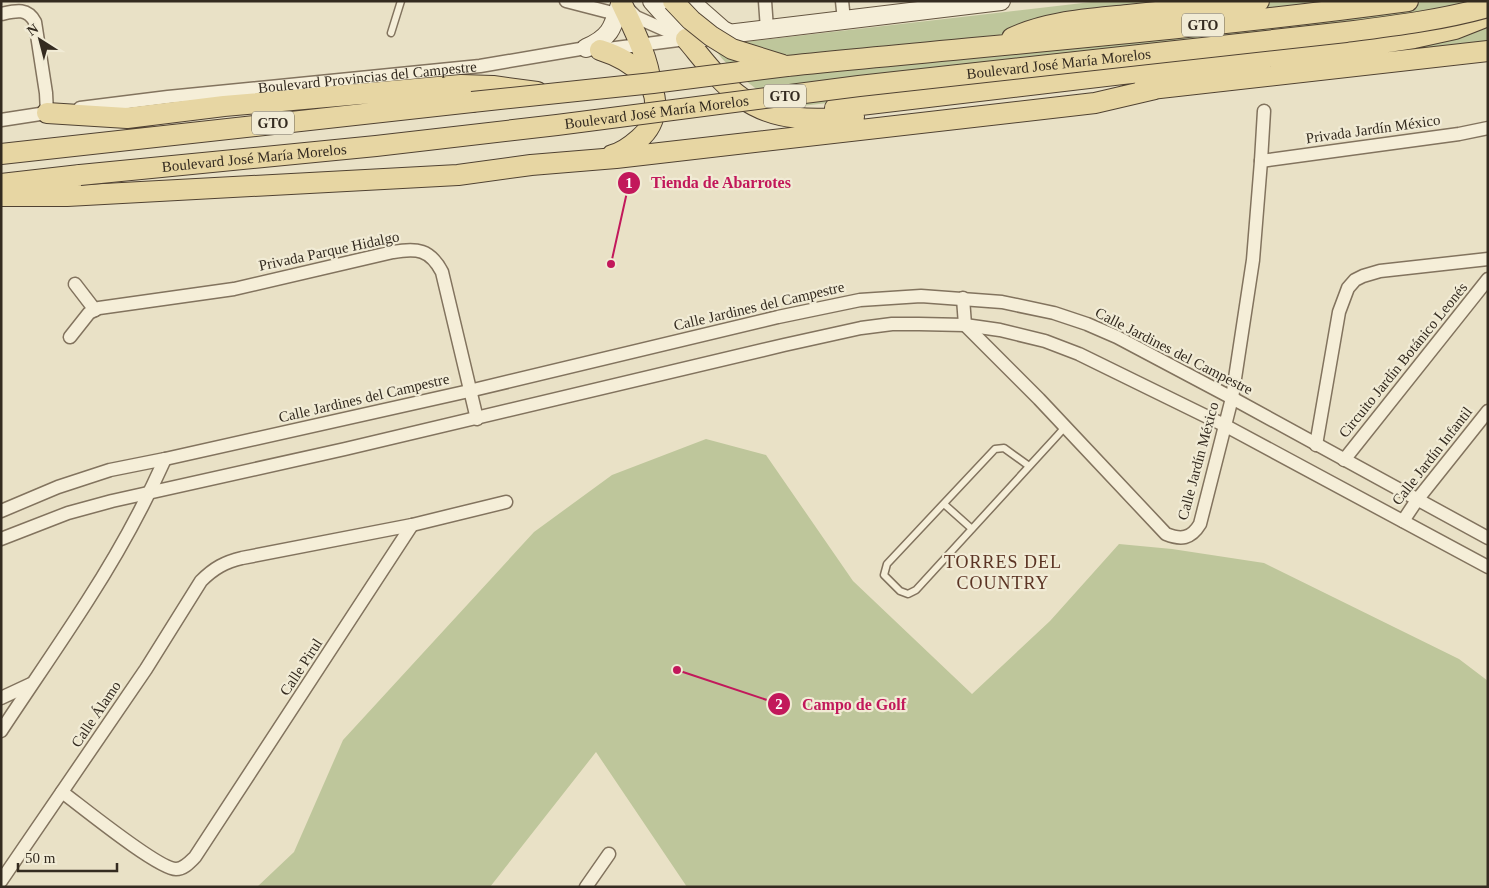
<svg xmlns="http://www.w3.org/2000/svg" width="1489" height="888" font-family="'Times New Roman',serif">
  <rect width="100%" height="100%" fill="#e9e1c6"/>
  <path fill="#bec69b" d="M1100 1H1488V42L950 101 1046 78 784 108C767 98 722 65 715 48L719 45Z
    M706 439 766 455 853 581 972 694 1050 621 1119 544 1172 549 1264 563 1459 659 1488 681V887H687L596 752 490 887H257L294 852 343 740 534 532 612 475Z"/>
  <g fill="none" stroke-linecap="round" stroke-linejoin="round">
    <defs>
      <path id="lane" d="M391 33 401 1
        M1029 466 1004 448 995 449 887 564 884 575 900 591 908 594 916 590 1057 436 1065 427
        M944 504 972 529"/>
      <g id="street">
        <path d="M566 1 624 16"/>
        <path d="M765 1 767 29"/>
        <path d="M842 1 844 20"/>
        <path d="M628 9 636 17 681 37"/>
        <path d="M1 14C15 11 27 7 35 22L46 93 47 113"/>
        <path id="s1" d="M80 108 168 97 480 66 586 48 600 50 686 39"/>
        <path d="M1 120 53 112"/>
        <path d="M1261 161 1459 134 1488 128"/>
        <path d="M75 284 95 310"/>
        <path d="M963 298 965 325 1039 399 1166 534C1181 540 1191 539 1200 524L1232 398 1253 260 1261 161 1264 111"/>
        <path d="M70 337 89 313 99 308 234 289 393 252C417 248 430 249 442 272L477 419"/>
        <path d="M1316 445 1339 312 1348 288 1355 280 1363 276 1380 271 1488 259"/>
        <path d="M1344 460 1488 279"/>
        <path d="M1 511 58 487 110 470 165 459 469 391 778 317 860 300 921 296 1002 302 1054 313 1087 324 1117 337 1232 398 1488 538"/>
        <path d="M1403 521 1417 500 1488 411"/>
        <path d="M1 539 68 513 112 501 345 449 784 345 861 328 892 324H919L965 325 1000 330 1045 341 1079 354 1226 426 1488 567"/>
        <path d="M1 698 31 684"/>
        <path d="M1 731C30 687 60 644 88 600 117 555 143 508 165 459"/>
        <path d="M62 792C81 806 158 869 176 869 184 869 190 862 195 857L412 525"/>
        <path d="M1 881 146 669 201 581C214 568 225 562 242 558L412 525 506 502"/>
        <path d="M586 887 609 854"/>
      </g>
      <path id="secondary" d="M652 1 686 39 1001 1
        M690 1 723 30 731 34
        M586 48C612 37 613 26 621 1"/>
      <path id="primary" d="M621 2C633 28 648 56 651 84
        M1012 38C1047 21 1090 19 1128 15 1172 10 1215 6 1259 1
        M686 39C703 59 720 83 742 98 775 122 816 120 854 117
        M600 50C616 55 632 63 644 76 661 95 658 123 639 139 631 146 622 153 612 155
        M787 66C994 45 1202 29 1408 1
        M1142 90 1488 51
        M835 108 1361 46 1414 38 1455 29 1488 16
        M47 113 127 118 224 106 461 85 493 86 537 92
        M1 154 472 102
        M1 184 80 175
        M1 196H67L458 175 531 165 616 158 1095 103 1155 89"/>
    </defs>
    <use href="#lane" stroke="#82735e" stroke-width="9"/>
    <use href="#street" stroke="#82735e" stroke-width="15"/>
    <use href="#secondary" stroke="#645541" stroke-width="20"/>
    <use href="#primary" stroke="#504232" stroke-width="22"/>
    <use href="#lane" stroke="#f5eed8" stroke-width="6"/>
    <use href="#street" stroke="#f5eed8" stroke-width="12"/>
    <use href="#secondary" stroke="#f5eed8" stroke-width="18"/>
    <use href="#primary" stroke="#e7d6a3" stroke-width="20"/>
    <defs>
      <g id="primary-bridge">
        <path d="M673 1 691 20 711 36 732 49 783 65"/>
        <path d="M472 102 653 83 787 66"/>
        <path id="s2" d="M80 175 376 146 557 125 859 86 1346 32C1393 26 1442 20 1488 7"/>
      </g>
    </defs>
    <use href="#primary-bridge" stroke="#504232" stroke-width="22" stroke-linecap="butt"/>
    <use href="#primary-bridge" stroke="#e7d6a3" stroke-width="20"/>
  </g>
  <g text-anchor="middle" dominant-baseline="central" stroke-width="4.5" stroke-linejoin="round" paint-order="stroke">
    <g fill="#f1ebd5" stroke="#6d6556" stroke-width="1">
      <rect x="1182" y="13.5" width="42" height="23" rx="4"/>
      <rect x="764" y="84.5" width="42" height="23" rx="4"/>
      <rect x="252" y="111.5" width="42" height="23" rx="4"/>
    </g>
    <g font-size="14" font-weight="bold" fill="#342b20">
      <text x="1203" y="25">GTO</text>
      <text x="785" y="96">GTO</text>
      <text x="273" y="123">GTO</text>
    </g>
    <g font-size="15" fill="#342b20" stroke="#f1ebd5">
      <text stroke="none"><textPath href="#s2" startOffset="985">Boulevard José María Morelos</textPath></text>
      <text stroke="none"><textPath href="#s1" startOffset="289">Boulevard Provincias del Campestre</textPath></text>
      <text stroke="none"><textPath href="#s2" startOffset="580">Boulevard José María Morelos</textPath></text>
      <text transform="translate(1373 129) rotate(-8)">Privada Jardín México</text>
      <text stroke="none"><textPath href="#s2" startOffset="175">Boulevard José María Morelos</textPath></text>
      <text transform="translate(329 251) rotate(-12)">Privada Parque Hidalgo</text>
      <text transform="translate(759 306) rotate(-13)">Calle Jardines del Campestre</text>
      <text transform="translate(1174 351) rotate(27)">Calle Jardines del Campestre</text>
      <text transform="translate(1403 360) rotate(-51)">Circuito Jardín Botánico Leonés</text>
      <text transform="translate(364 398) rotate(-13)">Calle Jardines del Campestre</text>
      <text transform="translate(1432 456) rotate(-52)">Calle Jardín Infantil</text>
      <text transform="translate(1198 461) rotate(-75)">Calle Jardín México</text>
      <text transform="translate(301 667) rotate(-57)">Calle Pirul</text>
      <text transform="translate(96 714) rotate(-56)">Calle Álamo</text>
    </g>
    <g font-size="18" letter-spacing="1" fill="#5b3424" stroke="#f1ebd5">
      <text x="1003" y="562">TORRES DEL<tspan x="1003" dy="21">COUNTRY</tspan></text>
    </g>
  </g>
  <path fill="none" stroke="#c2185b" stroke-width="2" d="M611 264L629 183M677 670L779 704"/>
  <g fill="#c2185b" stroke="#f1ebd5" stroke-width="2">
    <circle cx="611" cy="264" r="5"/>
    <circle cx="677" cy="670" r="5"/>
    <circle cx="629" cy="183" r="12"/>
    <circle cx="779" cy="704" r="12"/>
  </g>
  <g font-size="15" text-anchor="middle" font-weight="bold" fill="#fff">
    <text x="629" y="188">1</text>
    <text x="779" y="709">2</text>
  </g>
  <g font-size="16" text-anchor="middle" font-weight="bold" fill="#c2185b" stroke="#f1ebd5" stroke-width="4.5" stroke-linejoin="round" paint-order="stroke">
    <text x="721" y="188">Tienda de Abarrotes</text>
    <text x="854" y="710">Campo de Golf</text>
  </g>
  <rect width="1489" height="888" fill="none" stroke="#342b20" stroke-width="5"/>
  <g transform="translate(40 40) rotate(324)" stroke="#f1ebd5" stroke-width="4" paint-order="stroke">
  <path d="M0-4L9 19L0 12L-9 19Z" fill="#342b20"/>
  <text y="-8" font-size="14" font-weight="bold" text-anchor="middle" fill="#342b20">N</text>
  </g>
  <path d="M18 863v8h99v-8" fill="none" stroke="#342b20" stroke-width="2.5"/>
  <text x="25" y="863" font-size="15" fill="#342b20" stroke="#f1ebd5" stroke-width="4" paint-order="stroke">50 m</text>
</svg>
